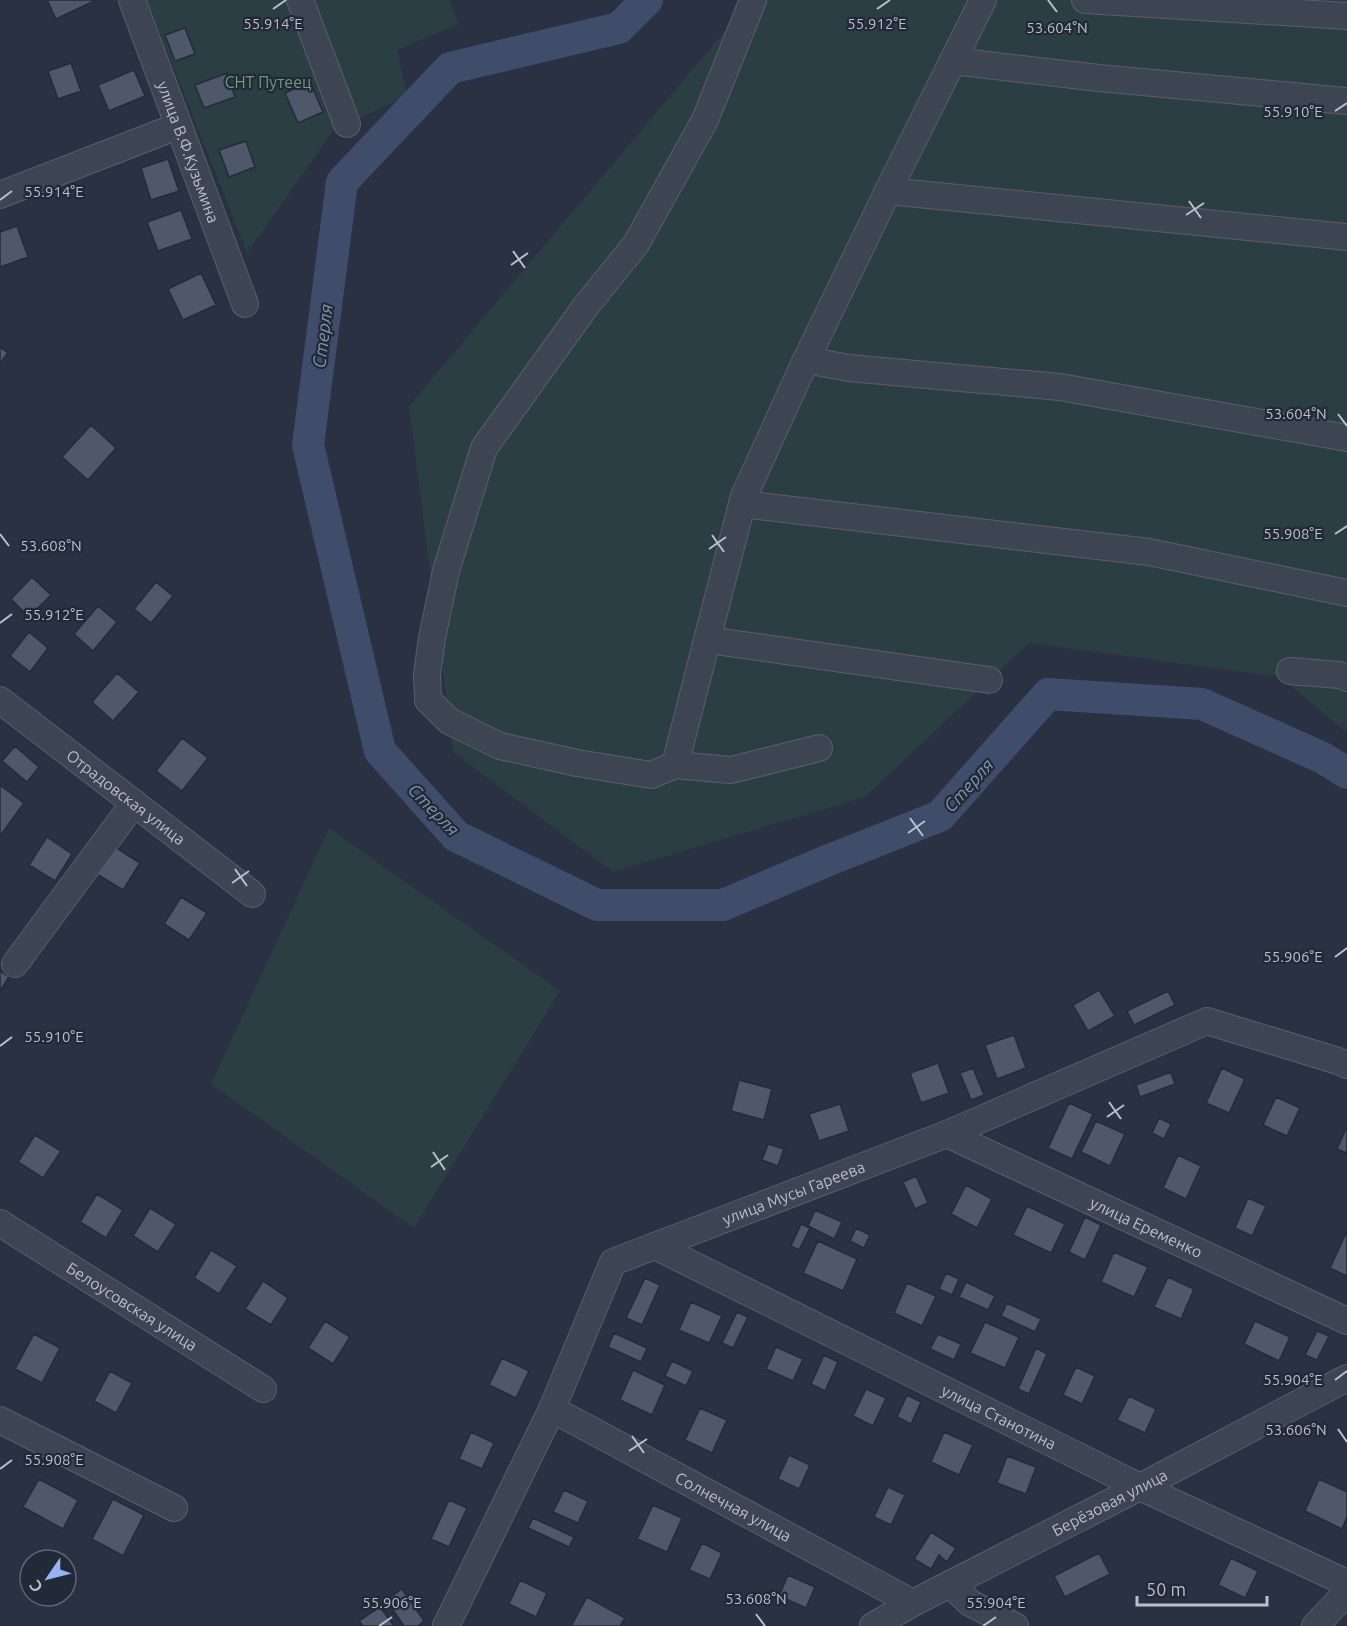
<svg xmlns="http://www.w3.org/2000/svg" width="1347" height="1626" font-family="Ubuntu,sans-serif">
  <rect width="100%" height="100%" fill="#293142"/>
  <path fill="#2b3e43" d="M147 0H449L459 24 397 50 407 96 333 131 247 253Z
    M751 0H1347V733L1280 677 1029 643 865 797 613 872 453 752 409 406Z
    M329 828 560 991 414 1228 211 1084Z"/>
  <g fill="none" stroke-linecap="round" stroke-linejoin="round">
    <path stroke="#404d6a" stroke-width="32" d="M647 0 619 28 450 68 342 182 308 445 380 751 456 836 597 905H723L829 860 940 816 1048 694 1202 704 1323 758 1347 773"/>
  </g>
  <path fill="#4f586b" stroke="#242b39" stroke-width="1.5" d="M47 0H96L56 19Z
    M185 28 195 54 175 61 165 35Z
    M71 63 81 91 58 99 48 71Z
    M134 70 145 96 109 111 98 85Z
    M227 73 235 97 204 108 195 85Z
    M310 82 323 112 298 123 285 93Z
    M246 141 255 167 229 177 219 150Z
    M168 159 179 191 151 200 141 168Z
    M181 210 192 239 158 251 147 222Z
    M17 226 28 257 0 267V232Z
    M201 273 216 305 183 320 168 289Z
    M0 347 8 353 0 363Z
    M91 425 116 448 88 480 62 457Z
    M32 577 51 595 29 617 11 599Z
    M156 582 173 596 151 623 134 609Z
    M98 606 117 622 93 651 74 634Z
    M29 632 48 648 30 672 10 656Z
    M117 673 139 692 113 721 92 702Z
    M182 738 208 758 182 791 156 771Z
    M15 746 39 767 27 782 2 761Z
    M0 785 24 803 0 836Z
    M47 837 72 854 55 881 29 865Z
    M115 847 140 863 123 890 97 874Z
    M181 897 207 913 189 940 164 924Z
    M0 971 9 977 0 991Z
    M1099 990 1115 1016 1088 1031 1073 1005Z
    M1168 991 1175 1005 1134 1025 1127 1011Z
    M1014 1035 1026 1068 997 1079 985 1045Z
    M938 1063 949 1093 921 1103 910 1073Z
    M973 1068 984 1095 971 1100 960 1073Z
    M1222 1068 1245 1079 1229 1113 1206 1103Z
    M1171 1072 1175 1084 1140 1097 1136 1085Z
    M739 1080 772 1089 764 1120 731 1111Z
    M1276 1097 1300 1108 1287 1136 1263 1125Z
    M1069 1103 1093 1114 1072 1159 1048 1148Z
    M840 1104 849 1131 819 1141 809 1114Z
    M1159 1118 1171 1124 1164 1139 1152 1133Z
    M1096 1121 1125 1134 1110 1166 1081 1152Z
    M1347 1126V1153L1337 1149Z
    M35 1135 61 1151 43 1178 18 1162Z
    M768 1144 784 1149 778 1166 762 1160Z
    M1178 1155 1201 1166 1186 1199 1163 1188Z
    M916 1176 928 1203 915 1209 903 1182Z
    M966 1185 992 1199 977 1228 951 1214Z
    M97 1194 123 1210 106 1238 80 1222Z
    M1248 1198 1266 1206 1252 1236 1235 1228Z
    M1027 1206 1065 1224 1051 1253 1013 1235Z
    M150 1208 176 1224 158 1252 133 1236Z
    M815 1210 842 1222 834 1239 808 1226Z
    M1085 1217 1101 1225 1085 1260 1069 1252Z
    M801 1224 810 1228 799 1250 791 1246Z
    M856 1228 870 1235 864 1248 850 1241Z
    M1346 1233H1347V1276L1330 1268Z
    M818 1241 857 1259 843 1291 803 1273Z
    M211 1250 237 1266 219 1294 194 1278Z
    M1114 1252 1148 1267 1134 1297 1101 1282Z
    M946 1273 959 1279 952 1295 939 1289Z
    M1168 1277 1194 1289 1181 1319 1154 1307Z
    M645 1278 660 1285 642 1325 626 1318Z
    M263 1281 288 1298 271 1325 245 1309Z
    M966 1282 995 1296 988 1310 959 1297Z
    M907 1283 936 1296 922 1326 894 1313Z
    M691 1302 722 1316 709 1343 679 1330Z
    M1007 1303 1041 1319 1035 1332 1001 1316Z
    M737 1312 748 1317 733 1348 722 1343Z
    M325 1321 350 1337 333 1364 308 1348Z
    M1255 1321 1290 1337 1279 1361 1244 1344Z
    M985 1322 1019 1337 1005 1368 970 1353Z
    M1317 1331 1329 1336 1317 1360 1305 1355Z
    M614 1333 647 1348 641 1362 608 1347Z
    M34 1334 60 1348 42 1383 15 1369Z
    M938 1334 961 1344 954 1360 930 1349Z
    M776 1347 803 1359 793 1381 766 1369Z
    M1036 1348 1047 1354 1029 1394 1018 1389Z
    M824 1355 838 1362 825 1391 811 1384Z
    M502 1358 529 1371 516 1398 489 1385Z
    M672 1361 693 1371 686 1386 665 1376Z
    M1076 1367 1095 1376 1082 1404 1063 1395Z
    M633 1370 665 1385 652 1415 620 1400Z
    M110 1371 132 1383 116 1413 94 1401Z
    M866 1389 886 1398 873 1426 853 1416Z
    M907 1395 921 1402 911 1424 897 1417Z
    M1129 1396 1156 1409 1145 1433 1117 1420Z
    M700 1408 727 1420 712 1453 685 1440Z
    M471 1432 494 1443 482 1469 459 1459Z
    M944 1432 973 1445 959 1475 931 1462Z
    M789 1455 810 1465 799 1489 778 1479Z
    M1007 1456 1036 1467 1026 1494 997 1483Z
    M39 1479 78 1500 63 1529 23 1507Z
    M1319 1479 1347 1492V1517L1342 1529 1305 1511Z
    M888 1487 905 1495 891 1525 874 1517Z
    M564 1490 588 1501 578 1523 553 1512Z
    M113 1499 144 1515 123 1556 92 1539Z
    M449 1500 467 1508 449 1547 431 1539Z
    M653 1505 682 1518 667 1552 637 1539Z
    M533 1518 574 1537 569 1547 528 1528Z
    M931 1532 956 1548 947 1562 939 1555 931 1569 914 1559Z
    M702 1543 722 1553 710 1579 689 1570Z
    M1099 1553 1110 1574 1065 1597 1054 1576Z
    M1231 1558 1258 1571 1245 1598 1218 1585Z
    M788 1575 815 1587 806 1608 779 1596Z
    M520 1580 547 1593 536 1617 509 1604Z
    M402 1589 424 1621 418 1626H404L386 1600Z
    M587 1597 625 1618 620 1626H571Z
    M380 1607 394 1626H363L359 1621Z"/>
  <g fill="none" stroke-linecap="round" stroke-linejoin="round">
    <defs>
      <g id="minor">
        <path id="s1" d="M132 0 245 304"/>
        <path d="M300 0 347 124"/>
        <path d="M1085 0 1347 16"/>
        <path d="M953 61 1099 78 1347 101"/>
        <path d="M888 191 1347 237"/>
        <path d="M0 195 178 126"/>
        <path d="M806 360 849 368 1060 387 1347 438"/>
        <path d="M742 504 1149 552 1347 593"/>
        <path d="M708 640 989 680"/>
        <path d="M1290 671 1339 675 1347 678"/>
        <path id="s2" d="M0 700 252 894"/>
        <path d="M819 748 731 770 675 765 744 496 806 360 888 191 983 0"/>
        <path d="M675 765 651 775 577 763 500 746 449 721 428 700 427 674 432 638 446 571 484 448 586 306 636 244 705 120 753 0"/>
        <path d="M15 964 134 803"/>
        <path id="s3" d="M947 1134 1347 1321"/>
        <path id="s4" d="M0 1223 263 1389"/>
        <path id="s5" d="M655 1246 1140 1487 1347 1583"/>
        <path id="s6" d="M552 1409 913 1603"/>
        <path d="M0 1420 174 1508"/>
        <path d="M950 1584 970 1603 1015 1626"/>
        <path id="s7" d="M446 1626 552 1409 613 1262 947 1134 1207 1021 1338 1061 1347 1065"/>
        <path id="s8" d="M873 1626 913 1603 1140 1487 1347 1378"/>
        <path d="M1315 1626 1347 1592"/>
      </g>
    </defs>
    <use href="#minor" stroke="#585f6c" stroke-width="28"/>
    <use href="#minor" stroke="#3d4452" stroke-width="26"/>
  </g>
  <path fill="none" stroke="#babfcc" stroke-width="2" d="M1048 0 1057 12M273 9 286 0M877 9 890 0M1335 111 1347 103M0 200 12 191M1189 201 1201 218M1186 215 1204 203M513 251 525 268M511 265 528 253M1338 414 1347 426M0 534 9 546M1335 534 1347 526M712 535 724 552M709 549 726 537M0 623 12 614M910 818 923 836M908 833 925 821M235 869 247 886M232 883 249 871M1335 957 1347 948M0 1046 12 1037M1109 1102 1121 1119M1107 1117 1124 1105M433 1152 445 1170M431 1167 448 1155M1335 1380 1347 1371M1338 1429 1347 1442M632 1436 644 1453M629 1451 647 1439M0 1469 12 1460M756 1614 765 1626M379 1626 392 1617M983 1626 996 1617"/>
  <g text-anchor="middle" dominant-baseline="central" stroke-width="4.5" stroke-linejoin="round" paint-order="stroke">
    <g font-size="16" fill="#739b80" stroke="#222937">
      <text x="268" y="82">СНТ Путеец</text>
    </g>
    <g font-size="16" fill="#babfcc" stroke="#222937">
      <text stroke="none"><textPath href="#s1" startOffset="162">улица В.Ф.Кузьмина</textPath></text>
      <text stroke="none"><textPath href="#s2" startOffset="159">Отрадовская улица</textPath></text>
      <text stroke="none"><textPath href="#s7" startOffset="594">улица Мусы Гареева</textPath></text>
      <text stroke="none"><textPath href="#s3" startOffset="220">улица Еременко</textPath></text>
      <text stroke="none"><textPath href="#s4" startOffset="156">Белоусовская улица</textPath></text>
      <text stroke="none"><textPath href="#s5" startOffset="384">улица Станотина</textPath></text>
      <text stroke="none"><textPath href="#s8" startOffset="267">Берёзовая улица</textPath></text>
      <text stroke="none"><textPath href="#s6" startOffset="206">Солнечная улица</textPath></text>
    </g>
    <g font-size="18" font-style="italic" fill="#8493b1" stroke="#222937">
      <text transform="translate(322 336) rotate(-83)">Стерля</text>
      <text transform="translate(968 785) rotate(-48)">Стерля</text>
      <text transform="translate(434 809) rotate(46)">Стерля</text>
    </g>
  </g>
  <g font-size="15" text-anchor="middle" fill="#babfcc" stroke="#222937" stroke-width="4.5" stroke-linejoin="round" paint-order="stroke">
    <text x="273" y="29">55.914°E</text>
    <text x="877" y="29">55.912°E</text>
    <text x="1057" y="33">53.604°N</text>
    <text x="1293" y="117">55.910°E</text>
    <text x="54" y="197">55.914°E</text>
    <text x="1296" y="419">53.604°N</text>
    <text x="1293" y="539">55.908°E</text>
    <text x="51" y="551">53.608°N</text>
    <text x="54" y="620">55.912°E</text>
    <text x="1293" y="962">55.906°E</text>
    <text x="54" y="1042">55.910°E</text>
    <text x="1293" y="1385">55.904°E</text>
    <text x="1296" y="1435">53.606°N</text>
    <text x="54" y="1465">55.908°E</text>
    <text x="756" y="1604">53.608°N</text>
    <text x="392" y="1608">55.906°E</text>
    <text x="996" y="1608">55.904°E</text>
  </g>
  <g transform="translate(48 1578) rotate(235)"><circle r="28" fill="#222937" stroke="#5f6573" stroke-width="1.5"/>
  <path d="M0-4.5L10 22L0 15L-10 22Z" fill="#98b3f3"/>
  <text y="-9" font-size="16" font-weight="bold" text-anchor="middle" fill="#babfcc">С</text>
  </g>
  <path d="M1137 1596v9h130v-9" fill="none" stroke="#babfcc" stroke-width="3"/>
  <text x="1146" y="1596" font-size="18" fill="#babfcc" stroke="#222937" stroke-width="4.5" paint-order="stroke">50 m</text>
</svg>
